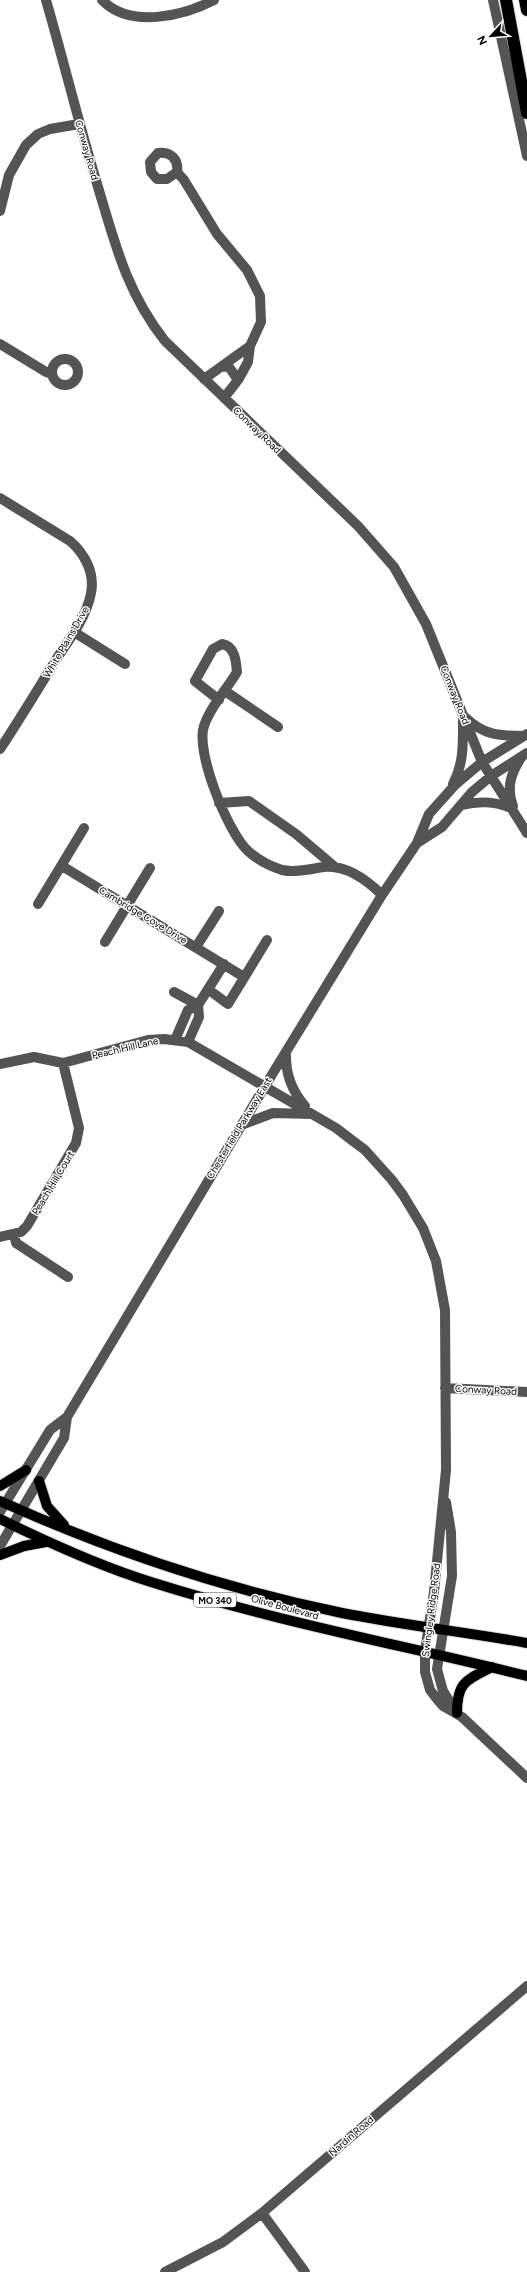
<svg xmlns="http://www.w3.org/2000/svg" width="527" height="2272" font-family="Figtree,sans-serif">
  <rect width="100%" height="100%" fill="#fff"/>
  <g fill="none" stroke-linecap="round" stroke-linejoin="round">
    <defs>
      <path id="major" d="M39 1481 47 1506 64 1525
        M0 1486 26 1470
        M0 1501C109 1550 225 1589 342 1613 403 1625 465 1632 527 1643
        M0 1519C49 1543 99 1566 151 1582 274 1621 402 1645 527 1676
        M0 1555 24 1546 46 1542
        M457 1713C457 1682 466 1680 492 1667"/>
      <path id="highway" d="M506 0 527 113
        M525 0 527 10"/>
    </defs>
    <use href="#major" stroke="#dbdbdb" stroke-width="12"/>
    <use href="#highway" stroke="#dbdbdb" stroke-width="14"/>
    <path stroke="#545454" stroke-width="10" d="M46 0C64 62 79 125 98 187 115 244 127 293 165 341L358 526 394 567 426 624 482 762 527 833
      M102 0C130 29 183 16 214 0
      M493 0 527 156
      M177 172 167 179H157L151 172 150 162 158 153C171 151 179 160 177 172L184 180 217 234 247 270 260 296 261 322 250 346 248 362 238 380 224 398
      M0 211 9 175 26 145 38 134 50 129 79 124
      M0 344 46 372 52 374
      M52 372a13 13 0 1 1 26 0a13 13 0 1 1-26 0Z
      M222 366 229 367 238 380
      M204 379 250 346
      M0 498 70 541C85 554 95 573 91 593 87 616 70 639 57 658 38 689 20 719 0 749
      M74 632 125 664
      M225 691 278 727
      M219 700 195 681 213 649 222 644C235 646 236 661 237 672 227 689 210 707 204 726 195 751 228 833 248 851 258 860 269 866 282 870 296 873 310 869 324 867 347 865 367 880 382 895
      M466 718C483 735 500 736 523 736
      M453 784C464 763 463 743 463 720
      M219 803 249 801 296 834 335 867
      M461 805C479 801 494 801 511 808
      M513 806C506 788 511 773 521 758
      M417 843 442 827 472 792 491 776 527 753
      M62 866 244 977
      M38 904 84 828
      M105 942 150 868
      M196 947 219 911
      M209 990 228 1004 267 940
      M174 992 198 1005
      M175 1040 188 1010 198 1005 224 964
      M188 1042 199 1017 198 1005
      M286 1052C285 1073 291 1090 305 1106
      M0 1064 34 1057 63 1063 148 1040 164 1039 188 1042 336 1128 353 1141 365 1150 392 1180 403 1195 423 1228 436 1261 445 1310 446 1470 434 1592 425 1651V1672L430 1690 437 1699 443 1706 462 1717 527 1778
      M241 1125 273 1113 311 1114
      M14 1234 16 1243 68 1277
      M0 1237 21 1232 27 1226 76 1143 79 1128 63 1063
      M445 1388 527 1392
      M446 1502 451 1532 452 1576 437 1669 443 1691 456 1712
      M0 1512 50 1430 67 1417
      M0 1546 64 1438 67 1417 265 1086 382 895 417 843 429 814 455 785 482 762 527 734
      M262 2213 305 2272
      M165 2272 223 2242 262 2213 527 1986"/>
    <use href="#major" stroke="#000" stroke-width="10"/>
    <use href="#highway" stroke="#000" stroke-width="12"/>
  </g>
  <g text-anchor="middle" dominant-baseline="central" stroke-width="3" stroke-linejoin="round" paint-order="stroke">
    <rect fill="#fff" stroke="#4c4c4c" stroke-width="1" x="194" y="1593" width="42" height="14" rx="3"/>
    <g font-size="9" font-weight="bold" fill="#000">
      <text x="215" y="1600">MO 340</text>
    </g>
    <g font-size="10" fill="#000" stroke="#fff">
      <text transform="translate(87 150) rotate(74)">Conway Road</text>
      <text transform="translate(257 430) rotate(44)">Conway Road</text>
      <text transform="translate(66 642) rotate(-60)">White Plains Drive</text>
      <text transform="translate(455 695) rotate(68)">Conway Road</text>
      <text transform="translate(143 915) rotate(31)">Cambridge Cove Drive</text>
      <text transform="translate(125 1048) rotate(-13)">Peach Hill Lane</text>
      <text transform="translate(239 1128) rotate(-59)">Chesterfield Parkway East</text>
      <text transform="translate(53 1183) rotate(-59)">Peach Hill Court</text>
      <text transform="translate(486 1390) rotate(3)">Conway Road</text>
      <text transform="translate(285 1607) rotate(15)">Olive Boulevard</text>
      <text transform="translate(431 1610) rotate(-83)">Swingley Ridge Road</text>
      <text transform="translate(351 2136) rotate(-41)">Nardin Road</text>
    </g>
  </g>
  <g transform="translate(491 36) rotate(244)" stroke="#ffffff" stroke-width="3" paint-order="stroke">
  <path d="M0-3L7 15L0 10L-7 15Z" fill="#000000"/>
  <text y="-6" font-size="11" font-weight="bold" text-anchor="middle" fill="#000000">N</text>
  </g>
</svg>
